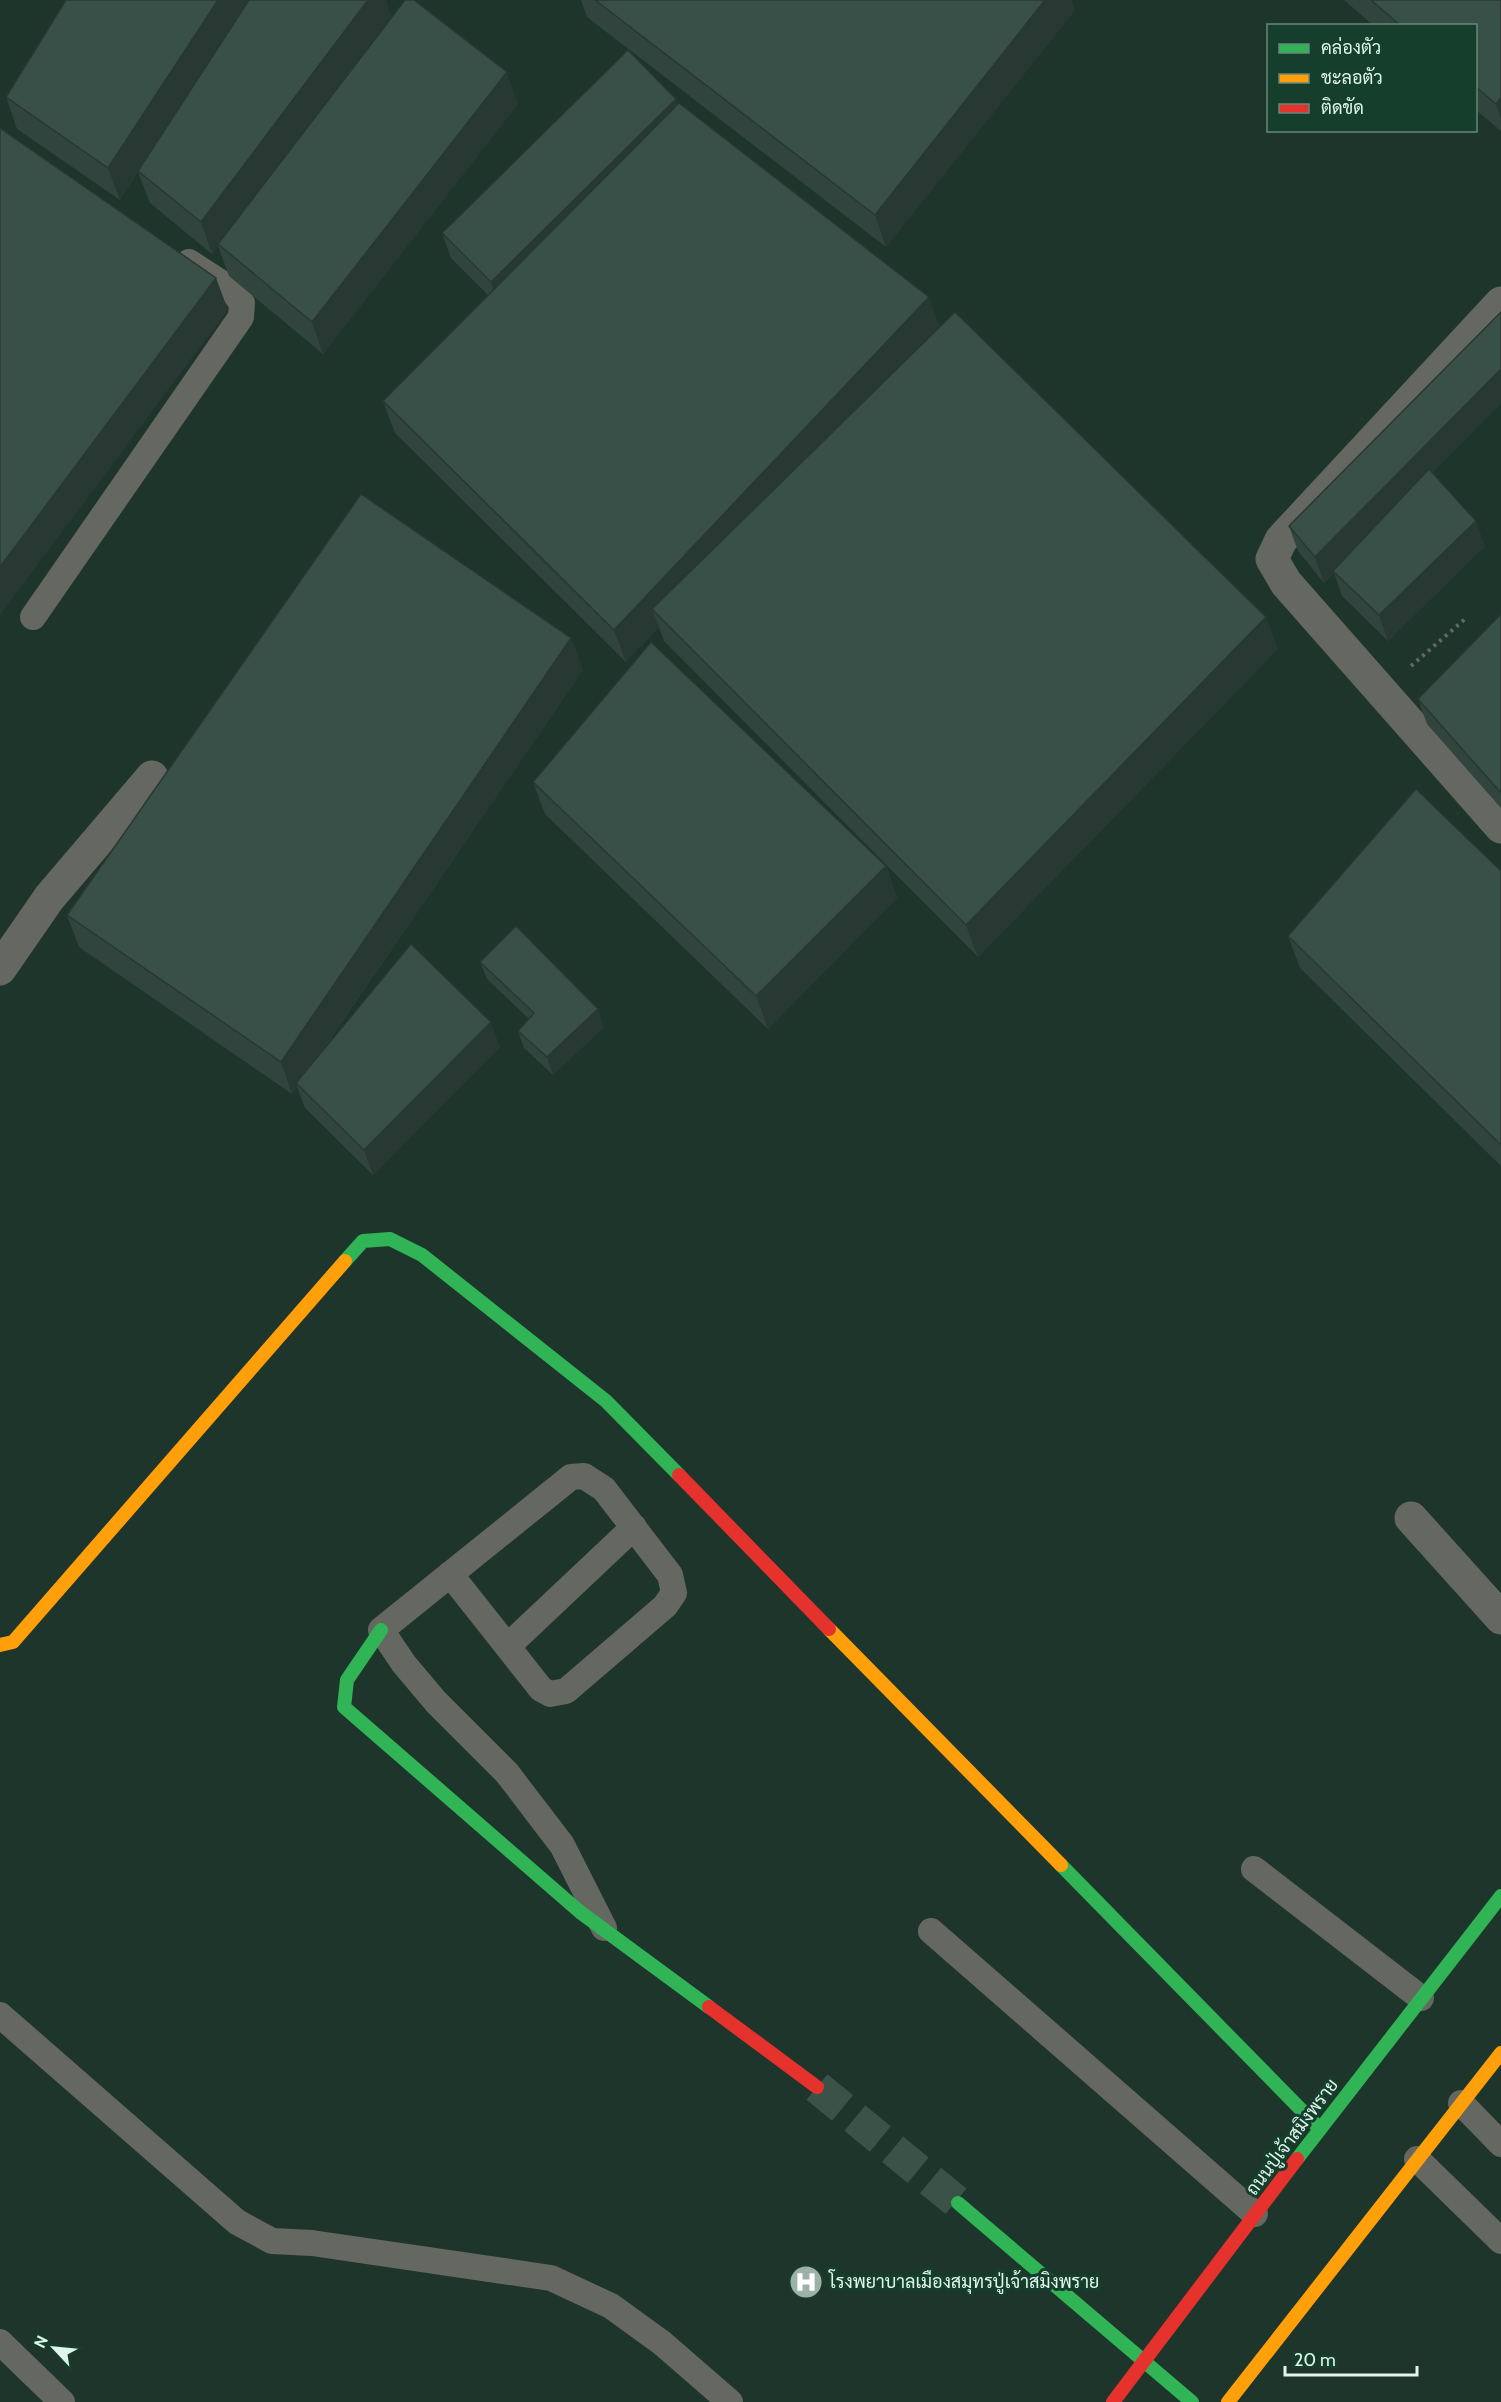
<svg xmlns="http://www.w3.org/2000/svg" width="1501" height="2402" font-family="Cabin,Sarabun,sans-serif">
  <rect width="100%" height="100%" fill="#1e352c"/>
  <g fill="none" stroke-linecap="round" stroke-linejoin="round">
    <path stroke="#3b5248" stroke-width="33" stroke-dasharray="33 16" stroke-linecap="butt" d="M817 2087 958 2203"/>
    <path stroke="#5f6862" stroke-width="4" stroke-dasharray="3 4.5" stroke-linecap="butt" d="M1411 666 1465 619"/>
    <path stroke="#656761" stroke-width="26" d="M33 617 241 317 242 303 232 290 189 262
      M450 1574 541 1689 550 1694 566 1691 665 1606 674 1593 670 1575 604 1489 584 1476 571 1477 381 1630 404 1664 436 1702 507 1773 562 1845 604 1928
      M508 1646 634 1527
      M1254 1869 1421 1998
      M931 1931 1255 2214
      M0 2015 237 2222 272 2241 312 2243 551 2278 611 2306 662 2343 730 2402
      M1461 2103 1501 2144
      M1417 2159 1501 2241
      M0 2342 62 2402"/>
    <path stroke="#656761" stroke-width="33" d="M1501 303 1281 540 1272 559 1286 583 1501 827
      M0 969 49 898 152 777
      M1411 1518 1501 1618"/>
    <path stroke="#30b455" stroke-width="14" d="M345 1261 363 1241 390 1239 422 1255 606 1401 679 1475
      M381 1630 347 1680 344 1707 580 1912 709 2007
      M1061 1865 1320 2129
      M1297 2159 1501 1896
      M958 2203 1192 2402"/>
    <path stroke="#ff9f0a" stroke-width="14" d="M829 1629 1061 1865
      M0 1645 13 1642 345 1261
      M1228 2402 1501 2053"/>
    <path stroke="#e5322d" stroke-width="14" d="M679 1475 829 1629
      M709 2007 817 2087
      M1113 2402 1297 2159"/>
  </g>
  <path fill="#31453e" d="M66 0H386L391 16 343 81 518 104 323 354 229 276 218 246 212 254 150 203 138 172 120 200 17 129 6 97Z
    M581 0H1071L1075 10 886 247 587 17Z
    M1344 0H1501V131L1476 110V26H1374Z
    M678 104 940 327 1266 617 1278 649 978 957 664 641 659 627 626 662 395 433 383 401 488 295 451 258 442 233Z
    M1501 312V403L1432 473 1485 546 1388 641 1342 596 1334 573 1324 583 1298 551 1289 526Z
    M1501 614V808L1427 724 1418 699Z
    M571 638 583 670 320 1054 500 1047 373 1175 305 1108 297 1087 292 1094 79 947 67 915Z
    M533 782 886 866 897 898 768 1029 545 814Z
    M1501 871V1166L1300 968 1288 936Z
    M480 962 604 1027 553 1075 524 1048 518 1031 529 1019 487 979Z"/>
  <path fill="#283832" d="M218 0H251L120 200 108 168Z
    M368 0H386L391 16 219 245 218 244V246L212 254 201 222Z
    M1045 0H1071L1075 10 886 247 875 215Z
    M507 72 518 104 323 354 312 322Z
    M1501 98V118L1496 104Z
    M676 99 685 124 500 308 491 282Z
    M216 278 228 310 0 615V567Z
    M929 297 941 330 652 609 659 627 626 662 614 630Z
    M1501 369V403L1334 572 1333 571 1334 573 1324 583 1315 557Z
    M1476 521 1485 546 1388 641 1379 615Z
    M1266 617 1278 649 978 957 966 925Z
    M571 638 583 670 298 1085 296 1083 297 1087 292 1094 281 1062Z
    M886 866 897 898 768 1029 756 996Z
    M598 1009 604 1027 553 1075 547 1057Z
    M491 1022 500 1047 373 1175 364 1150Z"/>
  <path fill="#395048" stroke="#283832" stroke-width="1.5" d="M66 0H218L108 168 6 97Z
    M249 0H368L201 222 138 171Z
    M405 0H414L507 72 312 322 218 244Z
    M595 0H1045L875 215Z
    M1371 0H1501V98L1496 104 1476 87V26H1401Z
    M628 50 676 99 491 282 442 233Z
    M679 103 929 297 614 630 383 401Z
    M0 128 216 278 0 567Z
    M955 312 1266 617 966 925 652 609Z
    M1501 312V369L1315 557 1289 526Z
    M1429 469 1476 521 1379 615 1333 571Z
    M361 494 571 638 281 1062 67 915Z
    M1501 614V793L1418 699Z
    M651 642 886 866 756 996 533 782Z
    M1416 789 1501 871V1145L1288 936Z
    M516 926 598 1009 547 1057 518 1031 534 1013 480 962Z
    M411 944 491 1022 364 1150 296 1083Z"/>
  <defs>
    <symbol id="hospital-disc" viewBox="-11 -11 22 22"><circle r="9.5" fill="#9cb2a8" stroke="#153e2d"/><path d="M-5-5h3v3.5h4V-5h3V5h-3V1.5h-4V5h-3Z" fill="#fff"/></symbol>
  </defs>
  <g fill-rule="evenodd">
    <use href="#hospital-disc" x="787" y="2263" width="38" height="38"/>
  </g>
  <g text-anchor="middle" dominant-baseline="central" stroke-width="6" stroke-linejoin="round" paint-order="stroke">
    <g font-size="18" fill="#e0f6ea" stroke="#153e2d">
      <text transform="translate(1292 2137) rotate(-53)">ถนนปู่เจ้าสมิงพราย</text>
    </g>
    <g font-size="18" fill="#e0f6ea" stroke="#153e2d" text-anchor="start">
      <text x="829" y="2282">โรงพยาบาลเมืองสมุทรปู่เจ้าสมิงพราย</text>
    </g>
  </g>
  <rect x="1267" y="24" width="210" height="108" fill="#153e2d" stroke="#668879" stroke-width="1.5"/>
  <rect x="1279" y="44" width="30" height="9" fill="#30b455" stroke="#668879" stroke-width="1.5"/>
  <text x="1321" y="54" font-size="18" fill="#e0f6ea">คล่องตัว</text>
  <rect x="1279" y="74" width="30" height="9" fill="#ff9f0a" stroke="#668879" stroke-width="1.5"/>
  <text x="1321" y="84" font-size="18" fill="#e0f6ea">ชะลอตัว</text>
  <rect x="1279" y="104" width="30" height="9" fill="#e5322d" stroke="#668879" stroke-width="1.5"/>
  <text x="1321" y="114" font-size="18" fill="#e0f6ea">ติดขัด</text>
  <g transform="translate(54 2348) rotate(296)" stroke="#153e2d" stroke-width="4.5" paint-order="stroke">
  <path d="M0-4.5L10 22L0 15L-10 22Z" fill="#e0f6ea"/>
  <text y="-9" font-size="16" font-weight="bold" text-anchor="middle" fill="#e0f6ea">N</text>
  </g>
  <path d="M1285 2366v9h132v-9" fill="none" stroke="#e0f6ea" stroke-width="3"/>
  <text x="1294" y="2366" font-size="18" fill="#e0f6ea" stroke="#153e2d" stroke-width="4.5" paint-order="stroke">20 m</text>
</svg>
